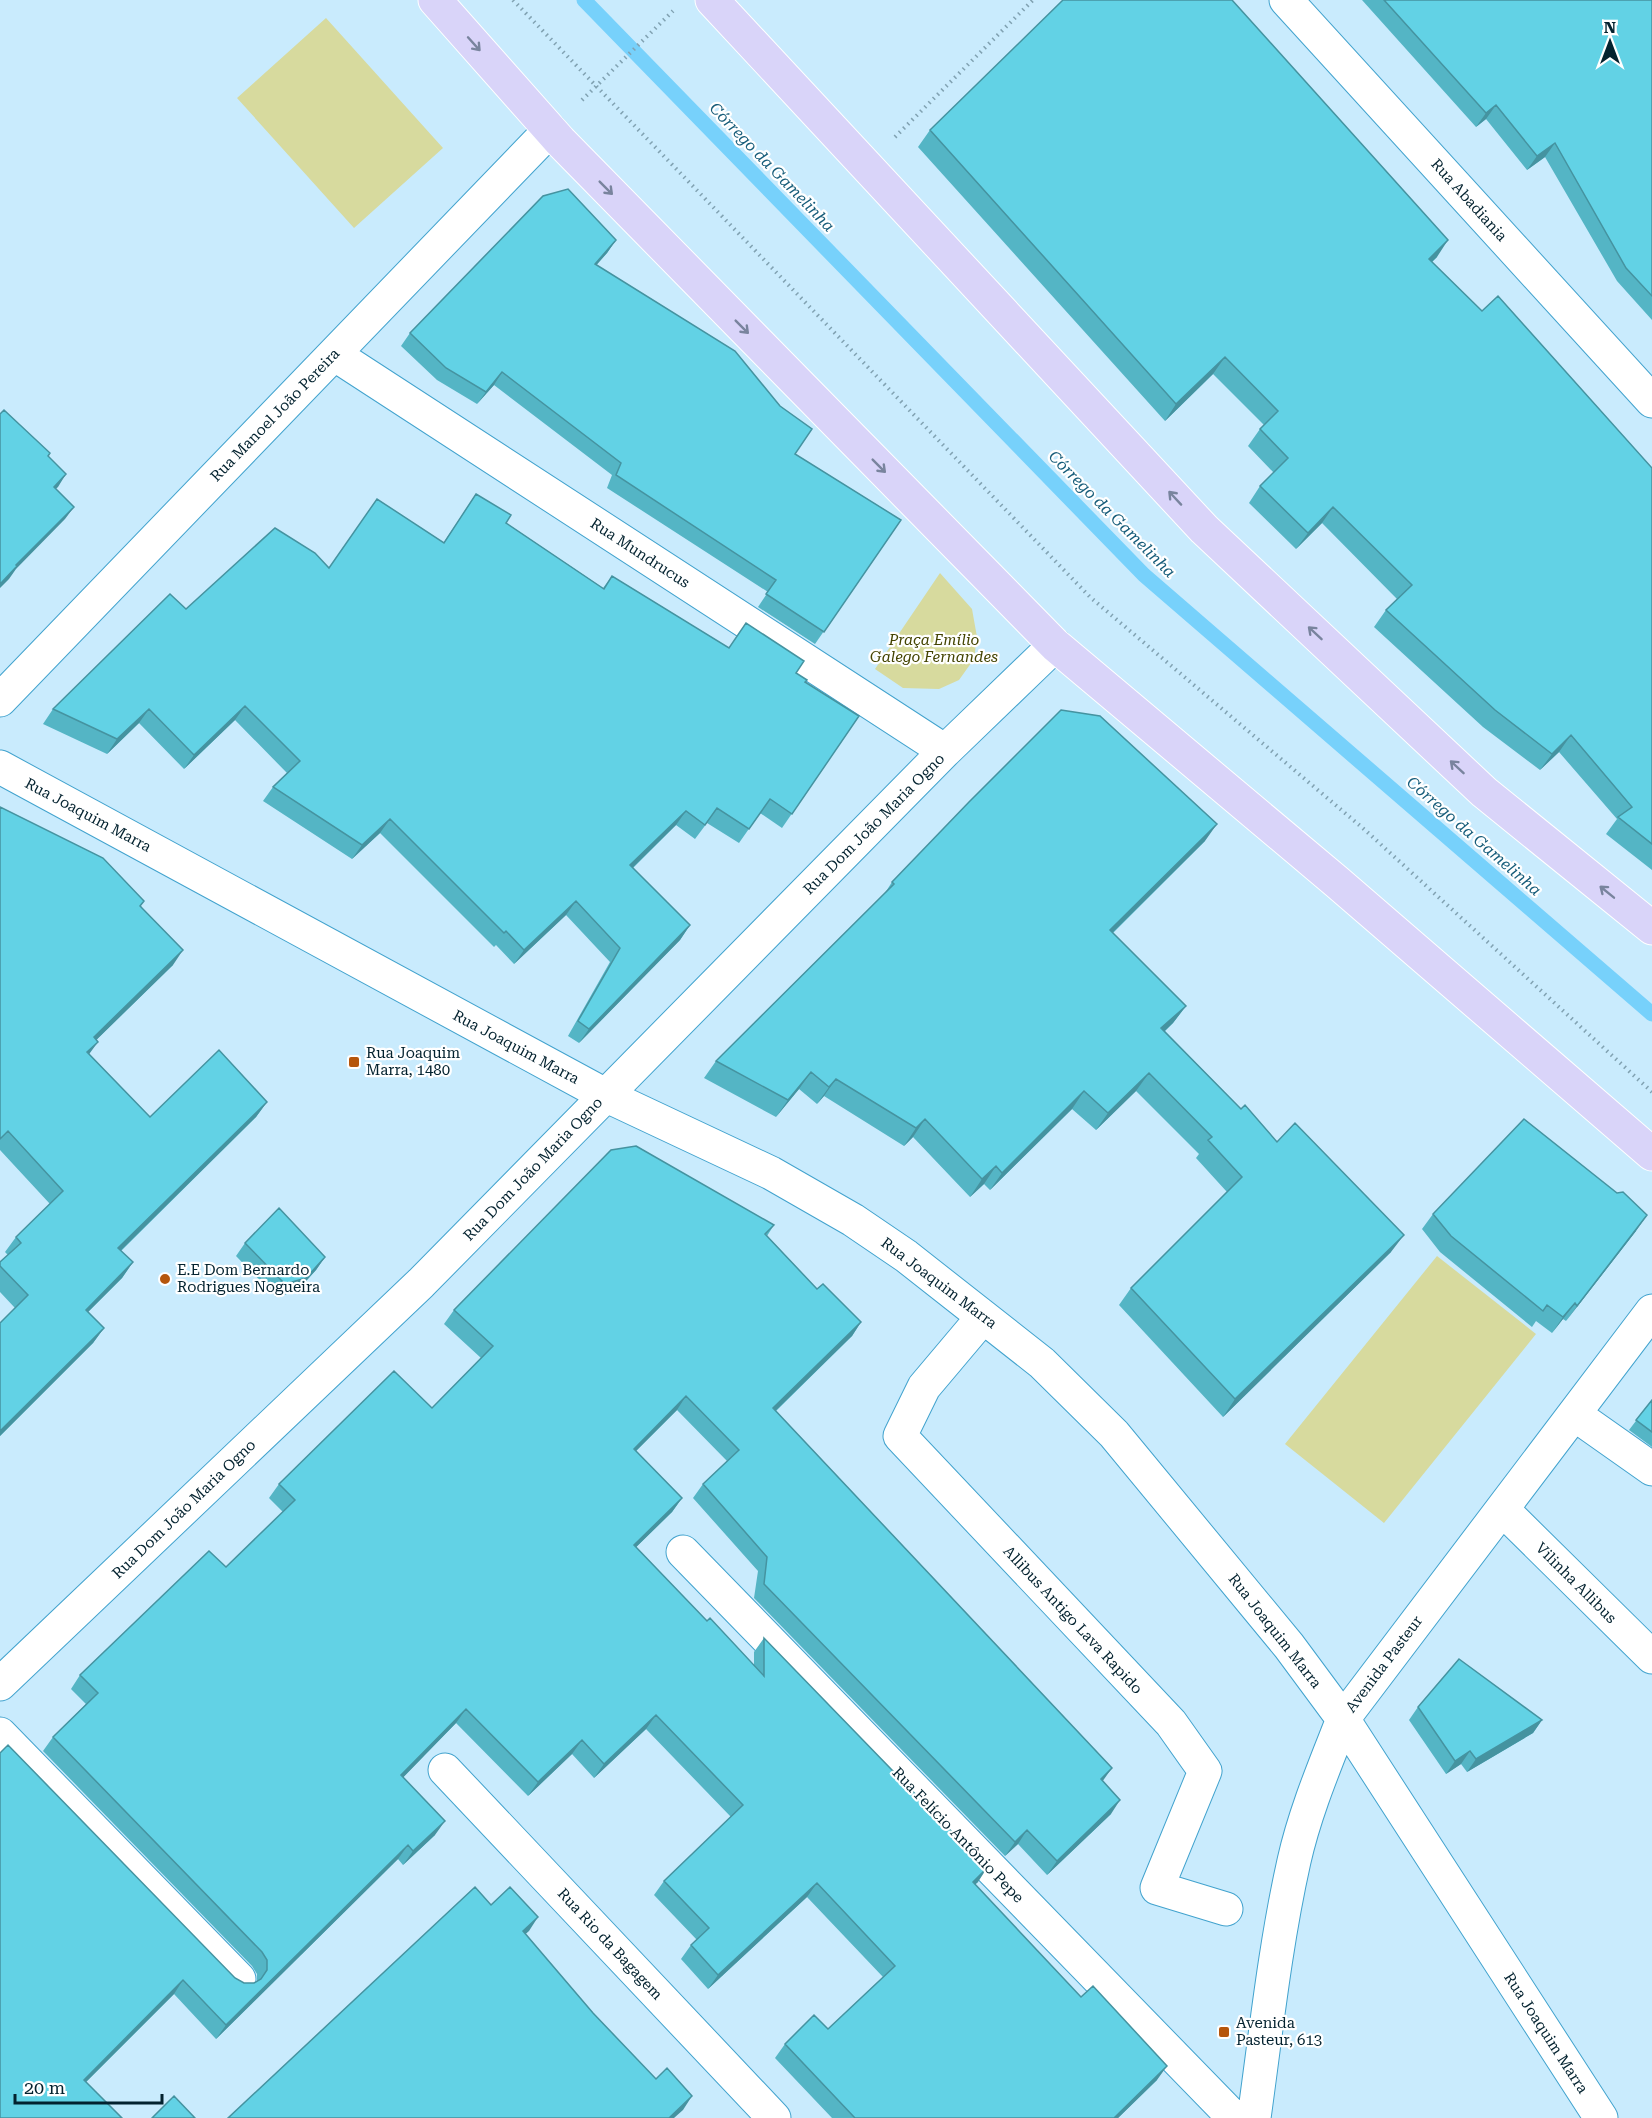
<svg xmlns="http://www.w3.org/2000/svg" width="1652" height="2118" font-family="'Roboto Serif',serif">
  <rect width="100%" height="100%" fill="#c9ebfd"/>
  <path fill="#d7da9e" d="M326 18 443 148 354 228 237 98Z
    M940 573 972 609 977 637 974 659 959 680 939 689 903 688 875 669Z
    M1437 1256 1536 1334 1384 1523 1285 1444Z"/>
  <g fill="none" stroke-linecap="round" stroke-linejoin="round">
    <path stroke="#77d1fb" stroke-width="15" d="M584 0 1144 575 1652 1014"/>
    <defs>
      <path id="minor" d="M1286 0 1652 401
        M334 354 945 751
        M0 700 550 130
        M0 767 605 1095 771 1173 853 1220 906 1256 1042 1363 1114 1434 1289 1646 1343 1719 1601 2118
        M983 1317 924 1387 900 1436 1171 1723 1205 1771 1157 1888 1226 1909
        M1574 1414 1652 1469
        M1502 1509 1652 1657
        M683 1552 1234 2118
        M0 1684 421 1283 945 751 1055 645
        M0 1734 239 1979
        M445 1770 774 2118
        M1254 2118C1266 2032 1275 1946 1294 1861 1305 1812 1325 1765 1343 1719L1652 1311"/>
      <path id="major" d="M435 0 560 141 1055 645 1337 882 1652 1154
        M712 0 1204 529 1484 792 1652 928"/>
    </defs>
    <use href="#minor" stroke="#42a3ce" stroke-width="35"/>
    <use href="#major" stroke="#fff" stroke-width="35"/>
    <path stroke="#81a2b2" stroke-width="4" stroke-dasharray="1.5 4.5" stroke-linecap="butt" d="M513 0 1090 597 1365 830 1652 1092
      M582 100 673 11
      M895 137 1033 0"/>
    <use href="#minor" stroke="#fff" stroke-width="33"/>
    <use href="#major" stroke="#d9d4f9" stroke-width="33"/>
  </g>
  <path fill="#54b5c5" d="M1362 0H1652V320L1617 281 1545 157 1527 170 1486 119 1476 127Z
    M930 130 1437 257 1432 262 1482 311 1652 468V870L1606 834 1617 819 1559 752 1540 770 1483 727 1374 627 1386 610 1397 599 1322 523 1296 549 1249 503 1260 486 1274 473 1248 446 1260 429 1264 425 1213 374 1165 421 918 147Z
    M616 240 607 253 596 265 795 454 901 520 815 644 758 607 768 592 607 488 612 475 494 385 477 404 437 380 401 346 410 333Z
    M476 494 506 523 603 588 612 576 729 648 796 673 805 682 859 716 782 828 760 813 739 843 707 823 695 839 676 825 633 868 690 925 680 940 579 1043 568 1036 610 962 566 915 514 964 496 945 494 947 380 833 352 859 263 801 273 787 287 773 235 720 184 769 139 723 107 754 43 724 53 709 186 609 329 568 444 542Z
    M0 807 141 906 173 965 96 1040 89 1054 150 1117 267 1102 256 1117 121 1251 133 1262 122 1278 88 1312 104 1328 93 1343 0 1436V1323L15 1308 0 1292V1262L8 1255 5 1252 16 1237 50 1204 0 1150Z
    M1205 841 1113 933 1186 1006 1173 1023 1165 1031 1241 1109 1391 1252 1223 1417 1119 1305 1131 1288 1227 1192 1196 1158 1199 1154 1136 1091 1096 1130 1072 1109 990 1190 984 1184 970 1197 913 1137 904 1146 824 1096 817 1104 799 1089 776 1117 704 1078 716 1061 885 893 892 882Z
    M1433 1214 1636 1231 1566 1321 1563 1319 1552 1333 1536 1321 1532 1327 1440 1252 1422 1229Z
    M774 1225 767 1236 817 1289 861 1322 852 1336 776 1411 1103 1781 1111 1814 1047 1875 1018 1844 1005 1856 754 1598 758 1571 693 1498 703 1484 727 1461 677 1410 636 1451 682 1498 672 1512 636 1547 707 1621 754 1665V1652L764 1638 978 1882 975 1884 1157 2080 1118 2118H832L775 2058 785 2044 828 2029 883 1977 807 1897 708 1989 681 1959 691 1945 697 1940 654 1895 664 1881 731 1817 646 1729 594 1778 572 1754 528 1796 456 1723 403 1777 435 1835 403 1865 398 1859 216 2039 174 1994 86 2082 0 2118V1753L235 1978 244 1983H254L257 1981V1974L252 1966 43 1751 53 1737 86 1704 71 1689 80 1675 226 1567 283 1512 269 1498 279 1484 432 1408 481 1358 444 1324 454 1310Z
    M245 1243 325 1257 316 1270 297 1291 276 1297 236 1256Z
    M1652 1400V1447L1629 1430Z
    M1418 1707 1542 1720 1533 1733 1467 1772 1461 1764 1446 1774 1409 1720Z"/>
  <path fill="#4593a0" d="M1496 105 1486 119 1476 127 1486 113Z
    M1555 143 1545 157 1527 170 1537 156Z
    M616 240 607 253 586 277 595 264Z
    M1448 240 1437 257 1418 275 1429 259Z
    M1225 357 1213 374 1165 421 1176 404Z
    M502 372 494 385 477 404 486 392Z
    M66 474 58 487 45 499 54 487Z
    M74 507 65 519 16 569 9 579 0 588V584L16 565Z
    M1333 507 1322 523 1296 549 1308 533Z
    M245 706 235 720 184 769 194 755Z
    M149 709 139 723 107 754 117 739Z
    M1571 735 1559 752 1540 770 1552 754Z
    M686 811 676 825 620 880 630 865Z
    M390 819 380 833 352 859 362 845Z
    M1217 824 1205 841 1098 947 1110 930Z
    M576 901 566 915 514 964 524 950Z
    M690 925 680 940 579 1043 589 1029Z
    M183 950 173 965 83 1053 94 1037Z
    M1186 1006 1173 1023 1149 1046 1161 1028Z
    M98 1042 87 1057V1052Z
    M811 1072 799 1089 776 1117 788 1100Z
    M1149 1073 1136 1091 1096 1130 1108 1113Z
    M836 1079 824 1096 817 1104 829 1087Z
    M1084 1091 1072 1109 990 1190 1002 1173Z
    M267 1102 256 1117 107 1264 118 1248Z
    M925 1119 913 1137 904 1146 916 1128Z
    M996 1166 984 1184 970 1197 982 1179Z
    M1647 1215 1636 1231 1566 1321 1577 1306Z
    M1404 1235 1391 1252 1223 1417 1235 1399Z
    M325 1257 316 1270 297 1291 276 1297 285 1284Z
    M133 1262 122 1278 75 1325 86 1310Z
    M1575 1303 1563 1319 1552 1333 1563 1317Z
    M861 1322 852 1336 764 1422 773 1408Z
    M104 1328 93 1343 0 1436V1431Z
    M686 1396 677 1410 624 1463 634 1449Z
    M682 1498 672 1512 624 1559 634 1545Z
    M466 1709 456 1723 392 1789 401 1775Z
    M656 1715 646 1729 594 1778 604 1764Z
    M1542 1720 1533 1733 1467 1772 1476 1759Z
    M582 1740 572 1754 528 1796 538 1782Z
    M1470 1751 1461 1764 1446 1774 1455 1761Z
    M1112 1768 1102 1782 1101 1779Z
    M1120 1800 1111 1814 1047 1875 1057 1861Z
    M445 1821 435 1835 403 1865 413 1851Z
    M1027 1830 1018 1844 1005 1856 1015 1842Z
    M408 1845 398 1859 216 2039 226 2025Z
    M987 1868 978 1882 963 1896 973 1882Z
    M817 1883 807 1897 708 1989 718 1975Z
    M538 1917 529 1931 513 1945 523 1931Z
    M183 1980 174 1994 74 2094 84 2080Z
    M1167 2066 1157 2080 1118 2118H1114Z
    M692 2096 683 2110 674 2118H669Z"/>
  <path fill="#62d2e5" stroke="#4593a0" stroke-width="1.5" d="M1063 0H1232L1448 240 1429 259 1482 311 1498 296 1652 468V844L1618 817 1632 807 1571 735 1552 754 1495 710 1386 610 1412 585 1333 507 1308 533 1260 486 1288 458 1260 429 1278 411 1225 357 1176 404 930 130Z
    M1384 0H1652V296L1626 268 1555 143 1537 156 1496 105 1486 113Z
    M568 189 616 240 595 264 735 351 780 406 812 429 795 454 901 520 824 632 766 594 776 580 616 475 621 463 502 372 486 392 446 368 410 333 543 196Z
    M4 410 50 453 48 456 66 474 54 487 74 507 16 565 17 566 0 584V414Z
    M476 494 511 515 506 523 604 589 612 576 729 648 746 623 804 661 796 673 807 680 805 682 859 716 792 814 770 799 749 829 717 808 705 825 686 811 630 865 690 925 589 1029 578 1021 620 948 576 901 524 950 506 931 504 933 390 819 362 845 273 787 300 761 245 706 194 755 149 709 117 739 53 709 170 594 186 609 275 528 315 553 329 568 377 499 444 543Z
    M1061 710 1100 716 1217 824 1110 930 1186 1006 1161 1028 1241 1109 1245 1105 1277 1142 1295 1123 1404 1235 1235 1399 1131 1288 1242 1177 1208 1140 1212 1137 1149 1073 1108 1113 1084 1091 1002 1173 996 1166 982 1179 925 1119 916 1128 836 1079 829 1087 811 1072 788 1100 716 1061 894 884 892 882 969 802Z
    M0 807 103 858 144 901 140 906 183 950 94 1037 98 1042 87 1052 150 1117 219 1050 267 1102 118 1248 133 1262 86 1310 104 1328 0 1431V1323L28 1295 0 1266V1262L21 1243 16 1237 63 1191 8 1131 0 1139Z
    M1524 1119 1617 1193 1623 1192 1647 1215 1577 1306 1575 1303 1563 1317 1547 1305 1543 1311 1451 1236 1433 1214Z
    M636 1146 774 1225 765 1234 817 1289 823 1284 861 1322 773 1408 1112 1768 1101 1779 1120 1800 1057 1861 1027 1830 1015 1842 764 1584 767 1557 703 1484 739 1450 686 1396 634 1449 682 1498 634 1545 707 1621 710 1618 764 1676V1638L987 1868 973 1882 1081 1997 1093 1986 1167 2066 1114 2118H855L785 2044 814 2015 828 2029 895 1966 817 1883 718 1975 691 1945 709 1928 664 1881 743 1805 656 1715 604 1764 582 1740 538 1782 466 1709 401 1775 445 1821 413 1851 408 1845 226 2025 183 1980 84 2080 122 2118H0V1753L8 1745 235 1978 244 1983H254L261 1979 267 1970V1960L262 1952 53 1737 98 1693 80 1675 209 1551 226 1567 295 1500 279 1484 394 1371 432 1408 493 1346 454 1310 611 1150Z
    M279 1208 325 1257 306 1278 285 1284 245 1243Z
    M1652 1400V1432L1636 1420Z
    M1459 1659 1542 1720 1476 1759 1470 1751 1455 1761 1418 1707Z
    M475 1887 491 1905 510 1887 538 1917 523 1931 593 2013 656 2079 667 2068 692 2096 669 2118H228Z
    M174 2096 195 2118H152Z"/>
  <defs><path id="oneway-shaft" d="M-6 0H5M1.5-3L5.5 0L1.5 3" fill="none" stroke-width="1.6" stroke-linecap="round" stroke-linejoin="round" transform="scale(1.5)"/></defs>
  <g stroke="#79849e">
    <use href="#oneway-shaft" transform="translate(474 44) rotate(48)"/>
    <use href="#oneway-shaft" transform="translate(606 188) rotate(45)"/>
    <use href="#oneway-shaft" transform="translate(742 327) rotate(45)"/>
    <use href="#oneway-shaft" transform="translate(879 466) rotate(45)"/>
    <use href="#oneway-shaft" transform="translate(1175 498) rotate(-133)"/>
    <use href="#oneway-shaft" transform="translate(1315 633) rotate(-137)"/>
    <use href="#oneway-shaft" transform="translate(1457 767) rotate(-137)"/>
    <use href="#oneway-shaft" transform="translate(1607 892) rotate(-141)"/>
  </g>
  <g fill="#b5560c" stroke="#fff" stroke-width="2">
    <rect x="348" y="1056" width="12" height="12" rx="3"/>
    <circle cx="165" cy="1279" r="6"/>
    <rect x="1218" y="2026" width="12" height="12" rx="3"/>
  </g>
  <g text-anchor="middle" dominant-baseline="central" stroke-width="4.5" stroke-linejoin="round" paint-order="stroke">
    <g font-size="15" fill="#03222f" stroke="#fff">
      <text transform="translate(1469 200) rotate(48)">Rua Abadiania</text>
      <text transform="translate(275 415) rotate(-46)">Rua Manoel João Pereira</text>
      <text transform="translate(640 553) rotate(33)">Rua Mundrucus</text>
      <text transform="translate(88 815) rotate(28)">Rua Joaquim Marra</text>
      <text transform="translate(874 824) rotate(-45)">Rua Dom João Maria Ogno</text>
      <text transform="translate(516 1047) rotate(28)">Rua Joaquim Marra</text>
      <text transform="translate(533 1169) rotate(-46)">Rua Dom João Maria Ogno</text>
      <text transform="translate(939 1283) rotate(37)">Rua Joaquim Marra</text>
      <text transform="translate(184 1509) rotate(-44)">Rua Dom João Maria Ogno</text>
      <text transform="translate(1576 1583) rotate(45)">Vilinha Allibus</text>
      <text transform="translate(1073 1620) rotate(47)">Allibus Antigo Lava Rapido</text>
      <text transform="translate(1275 1631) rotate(52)">Rua Joaquim Marra</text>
      <text transform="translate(1384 1664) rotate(-53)">Avenida Pasteur</text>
      <text transform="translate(958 1835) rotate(46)">Rua Felício Antônio Pepe</text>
      <text transform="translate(610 1944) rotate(47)">Rua Rio da Bagagem</text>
      <text transform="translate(1546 2033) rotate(57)">Rua Joaquim Marra</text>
    </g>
    <g font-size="15" font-style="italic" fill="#434300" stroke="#fff">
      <text x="934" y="640">Praça Emílio<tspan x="934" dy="17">Galego Fernandes</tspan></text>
    </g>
    <g font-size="15" fill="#03222f" stroke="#fff" text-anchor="start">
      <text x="366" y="1053">Rua Joaquim<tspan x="366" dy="17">Marra, 1480</tspan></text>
      <text x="177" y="1270">E.E Dom Bernardo<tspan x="177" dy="17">Rodrigues Nogueira</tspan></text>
      <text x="1236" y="2023">Avenida<tspan x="1236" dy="17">Pasteur, 613</tspan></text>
    </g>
    <g font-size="16" font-style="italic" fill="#175d7a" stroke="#fff">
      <text transform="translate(772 167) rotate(46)">Córrego da Gamelinha</text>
      <text transform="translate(1112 514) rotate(45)">Córrego da Gamelinha</text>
      <text transform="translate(1474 836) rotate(41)">Córrego da Gamelinha</text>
    </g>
  </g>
  <g transform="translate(1610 42)" stroke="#ffffff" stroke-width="4.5" paint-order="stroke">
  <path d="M0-4.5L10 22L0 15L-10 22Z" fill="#03222f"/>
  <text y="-9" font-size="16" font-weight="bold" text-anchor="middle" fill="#03222f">N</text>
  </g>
  <path d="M15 2094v9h147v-9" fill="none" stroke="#03222f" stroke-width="3"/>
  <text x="24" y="2094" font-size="18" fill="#03222f" stroke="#ffffff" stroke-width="4.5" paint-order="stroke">20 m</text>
</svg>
